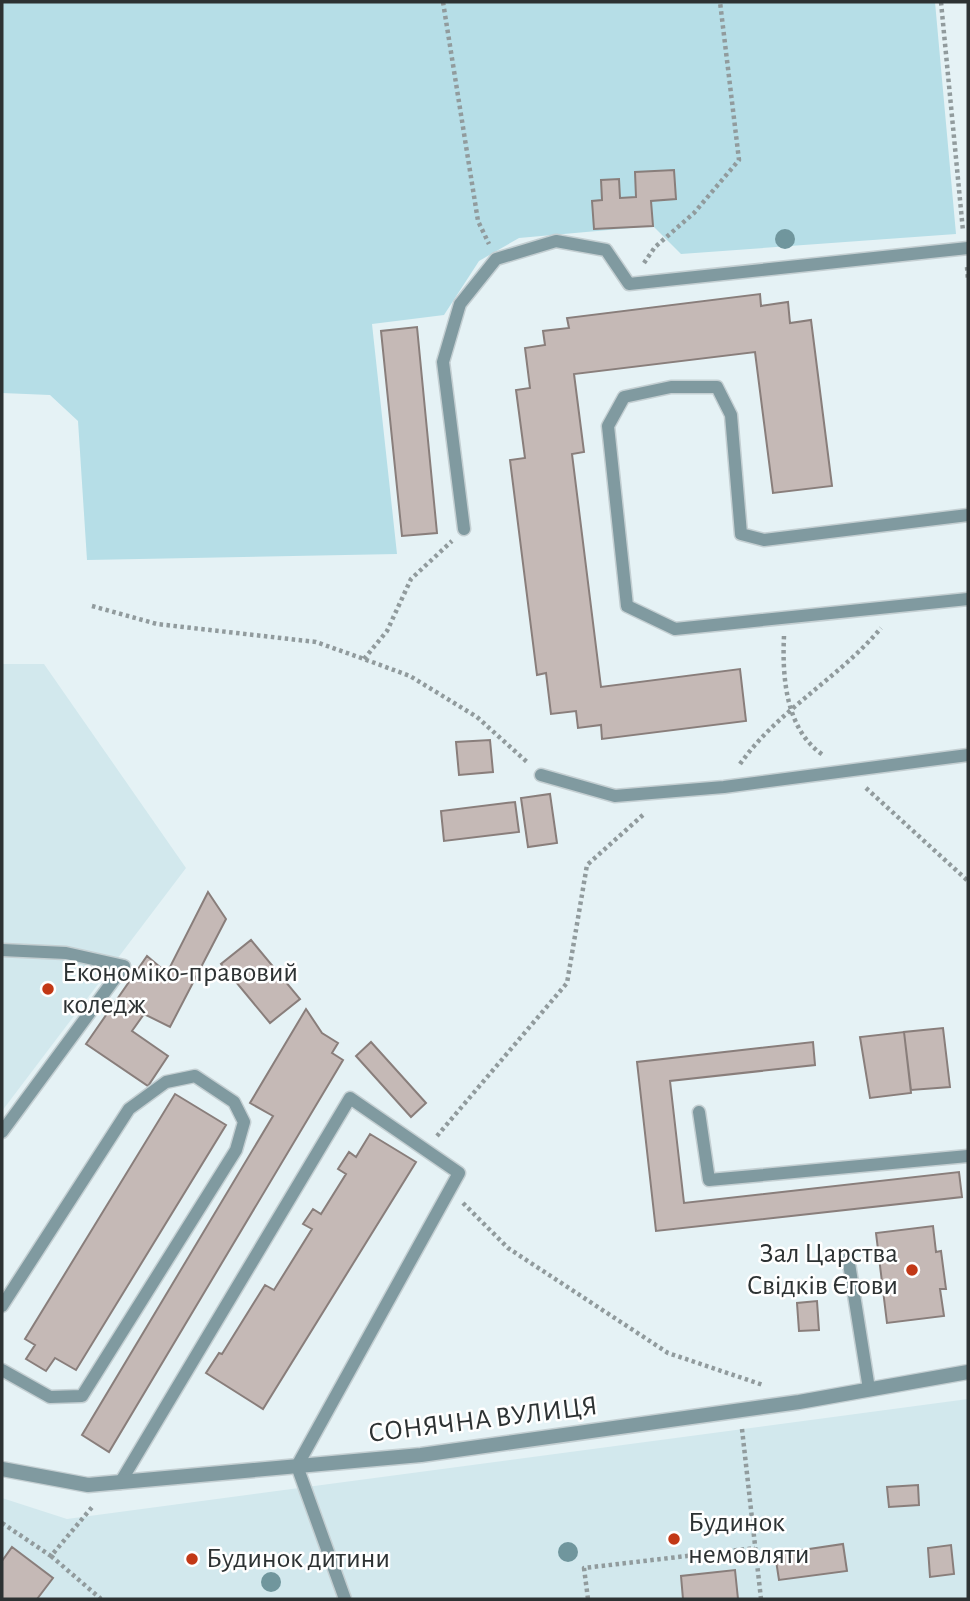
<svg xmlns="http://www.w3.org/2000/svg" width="970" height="1601" font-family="'Alegreya Sans',sans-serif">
  <rect width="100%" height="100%" fill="#e5f2f5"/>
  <path fill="#d2e8ed" d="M2 664H44L186 868 2 1111Z
    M968 1399V1599H2V1498L67 1519Z"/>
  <path fill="#b6dee7" d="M2 2H935L956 234 681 254 653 226 519 238 479 261 444 315 372 324 397 554 87 560 78 421 50 395 2 393Z"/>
  <path fill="#c5b9b6" stroke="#897e7b" stroke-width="2" d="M674 170 676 199 651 201 653 226 594 229 592 201 602 200 601 180 619 179 620 198 636 197 635 172Z
    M760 294 761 306 788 302 790 323 811 320 832 486 773 493 755 352 574 374 584 452 572 454 601 687 740 669 746 721 602 739 601 725 578 728 576 711 551 714 546 673 537 675 510 460 525 458 516 390 530 388 525 348 545 345 543 331 569 328 567 318Z
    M417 327 437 533 402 536 381 331Z
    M490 740 493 772 459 775 456 742Z
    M550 794 557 843 528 847 521 798Z
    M515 802 519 832 444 841 441 811Z
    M208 892 226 919 170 1027 144 1014 132 1031 168 1056 148 1086 86 1044 147 956 167 973Z
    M251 940 300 999 270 1023 221 964Z
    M306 1009 322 1033 338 1043 332 1053 343 1060 109 1452 82 1435 273 1116 250 1103Z
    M943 1028 950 1087 911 1090 904 1032Z
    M904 1032 911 1093 870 1098 860 1037Z
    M371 1042 426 1103 411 1117 356 1056Z
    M813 1042 815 1065 670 1081 684 1203 959 1172 962 1197 656 1231 637 1062Z
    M175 1094 226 1125 76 1370 55 1358 46 1371 26 1359 35 1345 25 1339Z
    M370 1134 416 1162 263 1409 206 1373 219 1353 222 1354 265 1285 274 1290 312 1229 303 1224 313 1209 321 1214 346 1174 338 1169 349 1152 356 1157Z
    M933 1226 936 1252 941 1251 946 1289H940L944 1316 887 1323 876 1233Z
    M817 1301 819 1330 799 1331 797 1303Z
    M918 1485 919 1505 889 1507 887 1487Z
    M843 1544 847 1571 779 1580 775 1554Z
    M951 1545 954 1574 930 1577 928 1548Z
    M12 1547 53 1578 37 1599H2V1561Z
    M735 1570 738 1599H683L681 1576Z"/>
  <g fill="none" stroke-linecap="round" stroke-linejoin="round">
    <defs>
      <path id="service" d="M968 515 764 540 741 534 731 415 717 387H671L624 397 608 426 627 606 675 629 968 599
        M464 529 443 362 460 304 496 259 556 241 606 250 629 284 968 248
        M541 775 615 796 724 787 968 755
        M2 950 66 953 124 966 2 1132
        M699 1112 709 1180 968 1156
        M848 1257 869 1389
        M2 1306 129 1109 166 1082 195 1076 234 1102 244 1122 236 1150 82 1396 50 1397 2 1370
        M120 1483 350 1098 459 1173 297 1466 345 1599"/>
      <path id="minor" d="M2 1469 88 1485 421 1455 799 1402 968 1372"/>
    </defs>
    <use href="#service" stroke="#c4cfd2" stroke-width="15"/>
    <use href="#minor" stroke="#c4cfd2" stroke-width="17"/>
    <path stroke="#919b9d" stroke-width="4.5" stroke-dasharray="3.5 3.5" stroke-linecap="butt" d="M443 2 478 221 489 244
      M941 2 963 231
      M644 263 655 247 694 213 739 160 720 2
      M967 267 968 280
      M92 606 157 624 316 642 364 659 410 676 477 717 527 762
      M784 636C782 678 786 730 823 755
      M364 659 387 631 411 579 452 541
      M740 764C778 710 838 679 881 628
      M866 788 968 881
      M437 1136 567 983 587 865 644 814
      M463 1203 508 1248 668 1353 763 1385
      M742 1429 761 1599
      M2 1523 51 1556 93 1506
      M51 1556 101 1599
      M588 1599 584 1568 755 1548"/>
    <use href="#service" stroke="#809aa0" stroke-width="12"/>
    <use href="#minor" stroke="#809aa0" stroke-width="14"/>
  </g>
  <g fill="#70969d">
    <circle cx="785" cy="239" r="10"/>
    <circle cx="568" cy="1552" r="10"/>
    <circle cx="271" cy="1582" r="10"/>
  </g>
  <g fill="#c23816" stroke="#fff" stroke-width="2.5">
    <circle cx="48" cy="989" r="7"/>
    <circle cx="912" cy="1270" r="7"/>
    <circle cx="674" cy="1539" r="7"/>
    <circle cx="192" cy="1559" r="7"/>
  </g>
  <g text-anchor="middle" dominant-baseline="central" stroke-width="5" stroke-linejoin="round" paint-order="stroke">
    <g font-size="28" fill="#2d3233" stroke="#fff" text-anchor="start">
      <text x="62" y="973">Економіко-правовий<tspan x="62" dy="32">коледж</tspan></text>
      <text x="898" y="1254" text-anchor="end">Зал Царства<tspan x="898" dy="32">Свідків Єгови</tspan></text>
      <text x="688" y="1523">Будинок<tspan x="688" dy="32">немовляти</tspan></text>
      <text x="206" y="1559">Будинок дитини</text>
    </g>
    <g font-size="28" fill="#2d3233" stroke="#fff">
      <text transform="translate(483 1420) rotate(-7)">СОНЯЧНА ВУЛИЦЯ</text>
    </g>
  </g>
  <rect width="970" height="1601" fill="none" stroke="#2d3233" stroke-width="7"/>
</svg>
